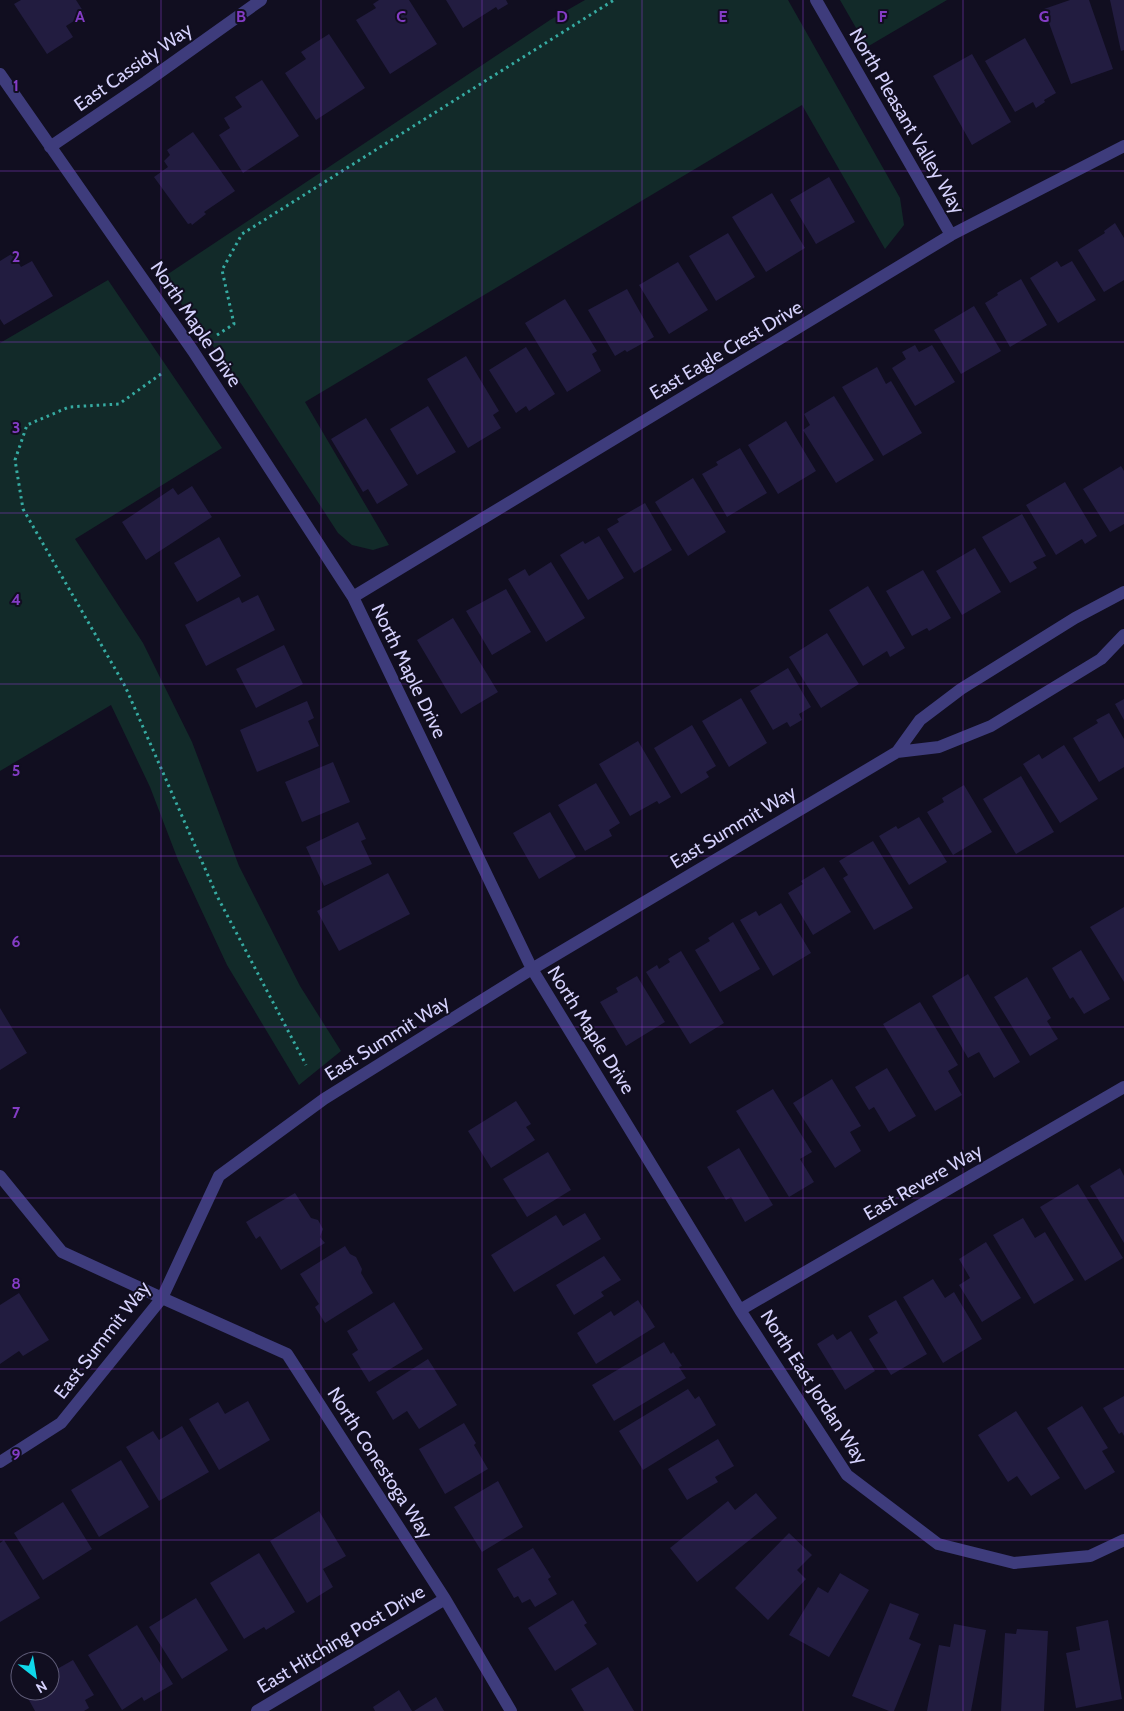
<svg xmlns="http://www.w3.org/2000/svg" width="1124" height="1711" font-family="Cabin,sans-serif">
  <rect width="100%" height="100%" fill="#110e20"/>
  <path fill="#122a29" d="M585 0H788L900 198 904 225 885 249 802 105 305 402 389 545 373 550 352 545 338 533 242 385 162 278 550 20Z
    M840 0H947L867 47Z
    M108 280 222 448 75 539 143 643 192 742 239 866 300 986 341 1051 299 1085 227 965 178 860 150 787 111 705 0 771V343Z"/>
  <path fill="#221c40" d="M21 0H76L85 14 66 26 73 37 47 54 14 4Z
    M379 0H409L437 44 390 74 356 20 376 8 373 4Z
    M446 0H506L508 4 498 10 496 7 463 28Z
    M1070 0H1089L1113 69 1071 84 1044 9Z
    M1110 0H1124V50L1121 51Z
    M329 34 365 88 316 120 285 73 306 59 301 52Z
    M1025 38 1056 93 1044 100 1045 102 1036 108 1033 102 1015 112 985 61Z
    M972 54 1011 122 972 145 933 76Z
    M262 80 299 136 243 173 219 135 230 128 224 118 242 107 235 97Z
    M193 132 235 191 204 212 206 214 192 225 191 223 188 224 154 177 168 167 164 161 170 155 167 150Z
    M829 177 855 222 816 244 790 200Z
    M772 193 805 248 766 272 732 217Z
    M1115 223 1124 238V280L1104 292 1078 250 1105 233 1104 231Z
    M728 233 755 277 716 301 689 256Z
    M13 253 21 267 32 261 53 296 4 325 0 319V261Z
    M1057 261 1061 267 1072 261 1096 300 1058 323 1030 278Z
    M678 262 708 310 669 334 639 285Z
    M1021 279 1047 325 1010 347 985 303 998 295 997 293Z
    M627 289 654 337 627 352 625 350 615 356 588 310Z
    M565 299 597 351 592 354 601 371 567 392 525 323Z
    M974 306 1001 351 961 374 934 330Z
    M915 345 919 352 932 345 955 382 915 406 892 368 906 359 902 352Z
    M526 347 555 394 529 411 526 406 516 413 489 370Z
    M466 356 499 411 493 415 501 428 468 448 427 379Z
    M877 367 886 384 891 381 922 433 883 456 842 387Z
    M834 396 874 460 836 483 803 430 810 425 804 414Z
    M428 406 456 452 417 475 390 429Z
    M366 418 408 485 377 504 368 489 363 492 331 439Z
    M786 421 816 471 778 494 748 445Z
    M740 448 767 493 727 517 702 474 718 465 716 462Z
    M1121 466 1124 471V524L1110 532 1083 489Z
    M693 478 726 532 688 556 655 502Z
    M1065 482 1097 536 1085 544 1082 539 1056 555 1026 505Z
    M192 486 212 517 146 560 122 522 173 488 178 495Z
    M645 503 672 550 634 573 607 529 619 522 617 519Z
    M1022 514 1046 556 1033 562 1037 568 1010 583 982 537Z
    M599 536 624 578 588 600 560 555 583 541 585 544Z
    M219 537 241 576 197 602 174 563Z
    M975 548 1001 592 962 615 936 571Z
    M551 562 585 618 546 642 508 579 525 569 529 576Z
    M923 570 951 618 929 631 927 628 912 636 886 591Z
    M868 586 905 648 890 657 887 651 863 666 829 610Z
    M506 589 531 632 492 655 466 611Z
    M258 595 275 630 206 666 185 625 239 597 242 603Z
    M453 618 498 692 461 714 417 640Z
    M827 633 859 684 821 708 789 657Z
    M284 645 303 684 256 708 236 669Z
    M788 668 811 707 799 714 802 720 790 727 787 722 773 730 750 691Z
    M741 698 767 743 729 767 702 721Z
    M1124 699V720L1115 704Z
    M307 701 314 718 308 721 319 746 257 772 240 730Z
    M1109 713 1124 739V767L1099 782 1073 738 1098 723 1096 720Z
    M692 725 716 766 706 772 709 777 681 794 654 748Z
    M638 741 671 797 659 804 657 801 630 816 599 764Z
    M1064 745 1098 799 1060 823 1023 764 1039 754 1042 759Z
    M333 762 350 802 302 822 285 782Z
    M1021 776 1054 832 1016 854 983 799Z
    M596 783 620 823 609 830 612 836 585 851 558 805Z
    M964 785 992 832 953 855 927 812 944 802 942 798Z
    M550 812 576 857 539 879 513 833Z
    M919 817 947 862 909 885 879 836 896 826 898 829Z
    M358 822 366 839 361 841 372 864 324 886 306 847Z
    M873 841 913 908 874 930 843 878 848 875 839 861Z
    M824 867 851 912 813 935 788 893 803 884 801 881Z
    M388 873 410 914 339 951 317 911Z
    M781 903 811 953 773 976 740 920 756 911 759 916Z
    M1124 907V982L1090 927Z
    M733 922 760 969 720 992 695 950 710 941 708 938Z
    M1081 950 1110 999 1084 1014 1073 997 1070 999 1052 968Z
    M681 951 724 1023 690 1044 646 972 657 965 659 969 670 962 668 959Z
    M968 974 1020 1062 994 1078 979 1052 968 1058 932 996Z
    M637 976 665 1022 626 1046 600 1002 618 992 616 988Z
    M1027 977 1051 1018 1047 1021 1058 1039 1030 1056 994 997Z
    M920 1002 958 1065 948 1071 962 1095 935 1111 883 1024Z
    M0 1008 27 1053 0 1070Z
    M887 1068 916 1116 889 1132 874 1107 869 1110 855 1087Z
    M832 1079 861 1126 850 1132 861 1151 835 1168 793 1103Z
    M773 1089 812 1152 800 1159 814 1182 789 1197 736 1111Z
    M516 1101 531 1124 526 1127 535 1140 491 1168 468 1131Z
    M739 1148 773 1205 745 1222 731 1197 726 1200 707 1167Z
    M548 1152 571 1190 527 1217 503 1179Z
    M1120 1168 1124 1176V1243L1090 1186Z
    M1078 1184 1123 1258 1085 1281 1040 1207Z
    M295 1193 311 1218 318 1220 323 1229 320 1237 325 1243 281 1270 260 1236 256 1239 246 1222Z
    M585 1213 601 1239 514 1292 491 1255 556 1215 563 1226Z
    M1023 1218 1035 1238 1045 1232 1074 1280 1034 1304 993 1235Z
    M986 1242 1021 1298 982 1322 959 1285 970 1278 959 1259Z
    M345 1246 350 1254 356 1257 362 1269 361 1273 373 1293 325 1323 315 1307 319 1304 300 1274Z
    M604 1256 621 1280 601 1292 604 1296 574 1315 556 1285Z
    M933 1279 945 1298 954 1292 982 1339 943 1363 903 1297Z
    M19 1293 49 1340 23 1356 19 1351 0 1364V1305Z
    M638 1300 655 1327 596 1364 577 1333 611 1311 614 1316Z
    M896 1300 927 1354 891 1375 869 1339 878 1333 868 1316Z
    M394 1302 423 1349 369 1382 352 1354 358 1350 347 1331Z
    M851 1331 875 1371 845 1390 817 1344 833 1334 837 1340Z
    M664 1342 671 1354 673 1352 682 1366 679 1367 686 1378 614 1421 592 1385Z
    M428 1359 457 1405 419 1429 407 1411 393 1420 376 1392Z
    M688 1389 695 1399 699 1396 716 1425 643 1470 619 1431Z
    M1124 1396V1436L1122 1432 1119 1434 1103 1408Z
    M248 1401 270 1440 219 1470 189 1419 218 1402 225 1414Z
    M1082 1406 1108 1448 1102 1451 1115 1472 1085 1490 1047 1428Z
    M1016 1411 1060 1478 1031 1496 1017 1476 1008 1482 978 1435Z
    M464 1423 476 1443 474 1445 488 1469 445 1494 419 1449Z
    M182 1426 209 1472 159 1501 126 1447 153 1431 159 1440Z
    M718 1439 734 1466 715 1477 718 1482 687 1500 668 1469Z
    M121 1460 149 1507 99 1537 71 1490Z
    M498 1481 523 1527 482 1552 454 1507Z
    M756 1493 777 1518 697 1582 670 1548 728 1501 735 1510Z
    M63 1502 92 1549 43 1580 14 1533Z
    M319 1511 346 1556 323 1569 333 1587 307 1603 270 1541Z
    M789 1533 812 1555 797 1570 806 1579 768 1620 735 1588Z
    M4 1540 40 1598 0 1622V1543Z
    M533 1548 551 1577 548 1579 557 1594 535 1607 530 1599 522 1603 518 1596 514 1598 497 1569Z
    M259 1553 295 1612 266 1630 264 1627 244 1639 210 1583Z
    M840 1573 869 1590 829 1657 789 1635 818 1587 828 1593Z
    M196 1598 228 1650 182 1679 149 1627Z
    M573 1600 587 1623 584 1625 597 1644 555 1671 528 1628Z
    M890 1603 919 1614 909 1639 921 1644 894 1711H889L852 1696Z
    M1108 1620 1122 1699 1076 1708 1066 1653 1080 1650 1076 1627Z
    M954 1624 986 1630 971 1711H927L939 1645 950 1647Z
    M137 1625 173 1684 144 1701 142 1697 122 1710 88 1655Z
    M1017 1629 1048 1631 1044 1711H1001L1005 1633 1016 1634Z
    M73 1660 94 1695 85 1700 89 1708 84 1711H35L24 1691H50V1673Z
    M608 1667 634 1711H584L571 1689Z
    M399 1690 412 1711H375L373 1707Z
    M436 1697 444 1711H414Z"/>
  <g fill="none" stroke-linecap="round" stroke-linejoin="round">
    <path stroke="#36aba2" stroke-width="3" stroke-dasharray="2.5 4" stroke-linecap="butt" d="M217 335 234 324 222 270 242 234 614 0
      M161 374 119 404 69 407 27 425 15 460 23 509 125 686 217 896 306 1065"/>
    <path stroke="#3e3c7c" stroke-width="12" d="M0 1176 62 1252 162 1298"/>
    <path stroke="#3e3c7c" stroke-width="12" d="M816 0 951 235
      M0 74 193 351 353 597 532 969 740 1310 847 1475 938 1544 1014 1563 1090 1556 1124 1540
      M50 147 146 82 261 0
      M353 597 951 235 1124 146
      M897 752 939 747 991 726 1101 659 1124 635
      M162 1298 287 1354 445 1599 511 1711
      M740 1310 1124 1087
      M0 1462 61 1423 162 1298 219 1176 324 1099 532 969 897 752 920 720 961 689 1075 618 1124 592
      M257 1711 445 1599"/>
  </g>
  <path fill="none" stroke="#843cc5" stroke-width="1" stroke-opacity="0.55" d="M161 0V1711M321 0V1711M482 0V1711M642 0V1711M803 0V1711M963 0V1711M0 171H1124M0 342H1124M0 513H1124M0 684H1124M0 856H1124M0 1027H1124M0 1198H1124M0 1369H1124M0 1540H1124"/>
  <g text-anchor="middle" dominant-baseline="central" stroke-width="4" stroke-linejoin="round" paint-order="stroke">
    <g font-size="19" fill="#d5d1fc" stroke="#110e20">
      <text transform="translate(133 67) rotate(-35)">East Cassidy Way</text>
      <text transform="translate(907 121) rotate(60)">North Pleasant Valley Way</text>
      <text transform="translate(196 324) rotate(56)">North Maple Drive</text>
      <text transform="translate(726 350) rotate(-31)">East Eagle Crest Drive</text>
      <text transform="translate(409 671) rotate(64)">North Maple Drive</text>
      <text transform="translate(733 827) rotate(-31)">East Summit Way</text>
      <text transform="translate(591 1030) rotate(58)">North Maple Drive</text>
      <text transform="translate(387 1038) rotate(-32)">East Summit Way</text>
      <text transform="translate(923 1182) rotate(-30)">East Revere Way</text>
      <text transform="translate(102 1340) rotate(-52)">East Summit Way</text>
      <text transform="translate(814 1387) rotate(57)">North East Jordan Way</text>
      <text transform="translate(380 1463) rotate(57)">North Conestoga Way</text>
      <text transform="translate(341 1639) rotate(-31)">East Hitching Post Drive</text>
    </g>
  </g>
  <g font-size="16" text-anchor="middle" font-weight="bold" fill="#843cc5" stroke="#110e20" stroke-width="4" stroke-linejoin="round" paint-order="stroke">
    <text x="80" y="22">A</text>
    <text x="241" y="22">B</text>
    <text x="401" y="22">C</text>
    <text x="562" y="22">D</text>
    <text x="723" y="22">E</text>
    <text x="883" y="22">F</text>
    <text x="1044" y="22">G</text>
    <text x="16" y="91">1</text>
    <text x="16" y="262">2</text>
    <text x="16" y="433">3</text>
    <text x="16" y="605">4</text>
    <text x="16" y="776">5</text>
    <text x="16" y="947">6</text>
    <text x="16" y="1118">7</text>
    <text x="16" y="1289">8</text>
    <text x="16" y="1460">9</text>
  </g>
  <g transform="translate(35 1676) rotate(149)"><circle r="24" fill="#110e20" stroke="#5f5c78"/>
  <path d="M0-4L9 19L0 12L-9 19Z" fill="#0fd8ea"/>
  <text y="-8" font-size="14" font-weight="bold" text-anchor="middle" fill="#d5d1fc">N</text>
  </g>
</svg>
